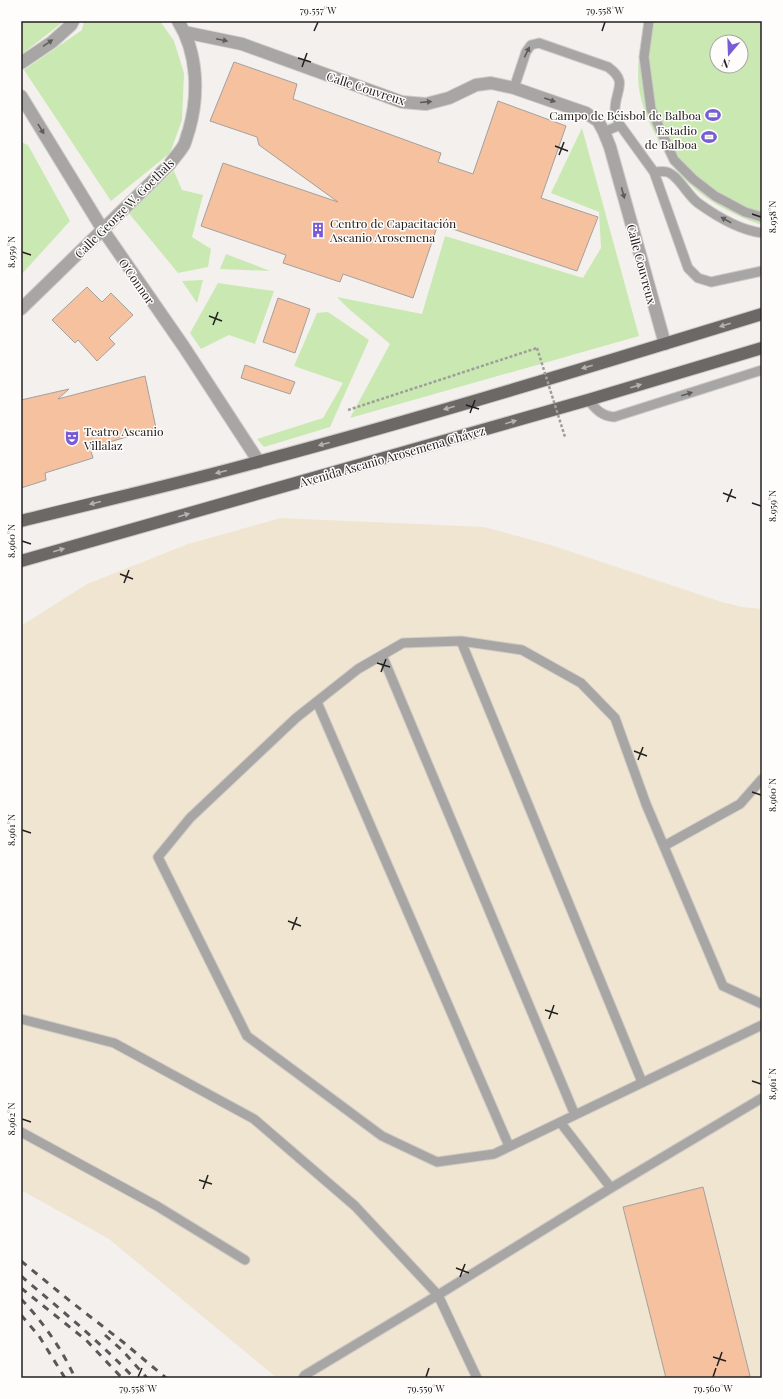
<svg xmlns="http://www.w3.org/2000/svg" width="783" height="1399" font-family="'Playfair Display',serif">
  <rect width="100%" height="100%" fill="#f4f0ed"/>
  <path fill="#f0e5d1" d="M281 518 484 527 554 546 722 602 742 607 762 609V1378H277L109 1239 21 1190V626L87 584 188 544Z"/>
  <path fill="#cae9b2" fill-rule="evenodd" d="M21 21H64L21 55Z
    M84 21H160L174 41 184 73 182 120 170 153 111 201 24 70 82 30Z
    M644 21H762V225C730 214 700 198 678 172 668 162 662 148 656 136 649 122 643 109 640 94 635 71 641 43 644 21ZM717 42H741V66H717Z
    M582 128 639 336 350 418 390 344 349 309 337 297 422 314 445 236 583 278 601 248 599 212 551 193Z
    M21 142 28 145 70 221 21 275Z
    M174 171 182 190 203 195 192 237 211 249 208 267 178 273 127 211Z
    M226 254 270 271 220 269Z
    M203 280 197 303 182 281Z
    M218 283 274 291 255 344 229 335 201 349 190 333Z
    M328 312 369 340 330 427 264 447 257 439 323 418 343 383 294 366 317 313Z"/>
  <path fill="#f5c19e" stroke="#a4a09e" d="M234 62 297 84 293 99 441 153 438 162 473 174 498 101 566 126 541 198 598 217 577 271 438 224 413 298 343 274 340 282 283 263 286 255 201 226 223 163 338 202 259 145 257 137 210 121Z
    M87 287 102 302 111 293 133 315 109 338 115 344 97 361 78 340 75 343 52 320Z
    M278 298 310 309 295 353 263 342Z
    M245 365 295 382 290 394 241 378Z
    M145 376 156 428 90 448 93 458 45 473 46 480 21 488V400L69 389 58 399Z
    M703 1187 750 1376 742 1378H666L623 1207Z"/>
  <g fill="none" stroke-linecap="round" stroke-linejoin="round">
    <defs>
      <path id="service" d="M649 21 644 57 651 109 674 160 693 179 715 196 745 212 762 217
        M514 88 526 52 531 45 539 43 608 67C629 82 615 90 615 110 615 114 618 120 620 125
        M604 132 620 125 654 172 688 268 698 278 711 282 762 271
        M654 172C658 172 663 171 667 172 678 175 688 196 698 203 716 216 739 230 762 233
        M588 400C596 409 601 416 614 417L762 370
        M461 641 642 1082
        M382 655 575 1115
        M317 702 509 1146
        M664 846 740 804 762 779
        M762 1004 723 986 646 804 615 718 581 683 522 650 461 641 403 643 358 669 296 718 190 818 158 857 247 1036 382 1136 437 1162 494 1154 762 1025
        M21 1019 114 1043 254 1119 355 1206 438 1295 305 1375 303 1378
        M560 1122 611 1188
        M21 1132 157 1206 245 1260
        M477 1378 438 1295 611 1188 762 1098"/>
      <path id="minor" d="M184 32 242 44 402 102 426 104 449 98 476 85 491 83 514 88 586 113 598 121 604 132 610 147 665 344
        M21 63 52 42 71 25 73 21
        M21 96 103 230 184 347 259 462
        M21 309 169 165C174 158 180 152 184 145 186 141 187 135 189 130 199 95 198 53 178 21"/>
      <path id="primary" d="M21 521C101 501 182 483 261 461 429 416 596 365 762 314
        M21 561 588 400 762 348"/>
    </defs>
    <use href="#service" stroke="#cecbc8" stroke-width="11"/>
    <use href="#minor" stroke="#cecbc8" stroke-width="14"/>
    <use href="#primary" stroke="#cecbc8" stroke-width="14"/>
    <path stroke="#a19d9b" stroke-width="2.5" stroke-dasharray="3 2" stroke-linecap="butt" d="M348 410 537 348"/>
    <use href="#service" stroke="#a7a6a4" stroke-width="9"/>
    <use href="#minor" stroke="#a7a6a4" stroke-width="12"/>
    <use href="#primary" stroke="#6b6866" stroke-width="12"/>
    <path stroke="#5a5856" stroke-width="3" stroke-dasharray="7 7" stroke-linecap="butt" d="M21 1261 70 1301 123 1342 166 1378
      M21 1276C60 1309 99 1341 134 1378
      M21 1288 86 1340 122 1378
      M21 1299C43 1322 62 1349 75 1378
      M21 1315 39 1336 65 1378
      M105 1335 123 1351 147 1378"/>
    <path stroke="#a19d9b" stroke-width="2.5" stroke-dasharray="3 2" stroke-linecap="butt" d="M537 348 565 437"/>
  </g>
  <defs><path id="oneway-solid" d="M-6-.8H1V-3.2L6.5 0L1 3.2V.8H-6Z"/></defs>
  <g fill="#5e5c5b">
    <use href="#oneway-solid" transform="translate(222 40) rotate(12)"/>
    <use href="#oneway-solid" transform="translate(48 43) rotate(-34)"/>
    <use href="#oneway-solid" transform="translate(527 52) rotate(-64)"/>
    <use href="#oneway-solid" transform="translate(550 100) rotate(19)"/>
    <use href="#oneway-solid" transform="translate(426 102) rotate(-5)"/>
    <use href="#oneway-solid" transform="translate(41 129) rotate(59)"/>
    <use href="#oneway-solid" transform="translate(623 193) rotate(75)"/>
    <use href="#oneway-solid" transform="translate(726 220) rotate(-151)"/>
    <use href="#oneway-solid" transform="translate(687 394) rotate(-18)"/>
  </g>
  <g fill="#b5b2b1">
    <use href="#oneway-solid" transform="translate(725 325) rotate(163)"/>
    <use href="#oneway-solid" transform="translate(587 367) rotate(164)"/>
    <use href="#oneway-solid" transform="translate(636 386) rotate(-17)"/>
    <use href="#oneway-solid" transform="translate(449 408) rotate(164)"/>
    <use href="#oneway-solid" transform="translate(511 422) rotate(-16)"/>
    <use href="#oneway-solid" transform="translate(324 444) rotate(165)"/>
    <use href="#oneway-solid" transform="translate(221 472) rotate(166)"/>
    <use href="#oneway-solid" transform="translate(95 503) rotate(166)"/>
    <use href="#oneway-solid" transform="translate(184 515) rotate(-16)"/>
    <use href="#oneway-solid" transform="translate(59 550) rotate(-16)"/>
  </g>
  <path fill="none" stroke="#22201f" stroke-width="1.5" d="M314 31 318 22M602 31 605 22M298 58 311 62M302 67 307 53M555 146 568 151M559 155 564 142M752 214 761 217M22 252 31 255M209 316 222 321M213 325 218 312M466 405 479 409M470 413 475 400M723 493 736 498M727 502 732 489M752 503 761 506M22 541 31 544M120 574 133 579M124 583 129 570M377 663 390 667M381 672 386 659M634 751 647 756M638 760 643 747M752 792 761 795M22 830 31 833M288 921 301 926M292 930 297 917M545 1010 558 1014M549 1019 554 1005M752 1081 761 1084M22 1119 31 1122M199 1180 212 1184M203 1189 208 1175M456 1268 469 1273M460 1277 465 1264M713 1357 726 1361M717 1366 722 1352M138 1377 142 1368M426 1377 429 1368M713 1377 716 1368"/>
  <defs>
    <symbol id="stadium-bare" viewBox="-9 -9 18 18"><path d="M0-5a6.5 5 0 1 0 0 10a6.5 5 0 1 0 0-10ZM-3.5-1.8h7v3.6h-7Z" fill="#765cd7" stroke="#fffdfc" stroke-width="2.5" paint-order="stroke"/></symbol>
    <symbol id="building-bare" viewBox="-9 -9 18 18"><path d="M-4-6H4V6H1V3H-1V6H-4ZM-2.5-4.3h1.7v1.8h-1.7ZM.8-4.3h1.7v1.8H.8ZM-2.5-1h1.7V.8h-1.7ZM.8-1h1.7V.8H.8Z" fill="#765cd7" stroke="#fffdfc" stroke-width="2.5" paint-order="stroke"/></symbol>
    <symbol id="theatre-bare" viewBox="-9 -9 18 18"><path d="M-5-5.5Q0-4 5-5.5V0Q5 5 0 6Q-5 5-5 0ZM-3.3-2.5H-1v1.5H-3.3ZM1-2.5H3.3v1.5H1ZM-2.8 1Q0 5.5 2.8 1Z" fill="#765cd7" stroke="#fffdfc" stroke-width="2.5" paint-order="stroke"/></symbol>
  </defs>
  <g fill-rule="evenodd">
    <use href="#stadium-bare" x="702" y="104" width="22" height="22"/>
    <use href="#stadium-bare" x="698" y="126" width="22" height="22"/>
    <use href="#building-bare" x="307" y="219" width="22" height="22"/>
    <use href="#theatre-bare" x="61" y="427" width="22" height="22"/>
  </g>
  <g text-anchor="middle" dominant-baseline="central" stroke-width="3" stroke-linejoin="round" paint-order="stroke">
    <g font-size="12" fill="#22201f" stroke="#fffdfc">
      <text transform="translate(366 88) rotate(18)">Calle Couvreux</text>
      <text transform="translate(124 208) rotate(-45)">Calle George W. Goethals</text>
      <text transform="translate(642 264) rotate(75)">Calle Couvreux</text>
      <text transform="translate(137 281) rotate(55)">O'Connor</text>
      <text transform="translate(392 456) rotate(-16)">Avenida Ascanio Arosemena Chávez</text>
    </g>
    <g font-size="12" fill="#22201f" stroke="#fffdfc" text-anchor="end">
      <text x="701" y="115">Campo de Béisbol de Balboa</text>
      <text x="697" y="130">Estadio<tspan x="697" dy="14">de Balboa</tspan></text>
      <text x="330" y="223" text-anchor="start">Centro de Capacitación<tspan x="330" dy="14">Ascanio Arosemena</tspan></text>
      <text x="84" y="431" text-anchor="start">Teatro Ascanio<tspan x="84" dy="14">Villalaz</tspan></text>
    </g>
  </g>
  <rect width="783" height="1399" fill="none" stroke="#fffdfc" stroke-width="44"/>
  <g transform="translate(729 54) rotate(199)"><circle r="19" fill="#fffdfc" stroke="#a7a5a4"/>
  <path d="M0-3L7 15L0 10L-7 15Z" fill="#765cd7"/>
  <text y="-6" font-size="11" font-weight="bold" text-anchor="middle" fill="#22201f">N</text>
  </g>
  <rect x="22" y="22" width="739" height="1355" fill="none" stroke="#22201f" stroke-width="1.5"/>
  <g font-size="10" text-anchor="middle" fill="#22201f">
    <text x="318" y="14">79.557°W</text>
    <text x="605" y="14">79.558°W</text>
    <text transform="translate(772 217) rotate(-90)" y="4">8.958°N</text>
    <text transform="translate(11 252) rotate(-90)" y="4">8.959°N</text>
    <text transform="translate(772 506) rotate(-90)" y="4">8.959°N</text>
    <text transform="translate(11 541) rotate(-90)" y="4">8.960°N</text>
    <text transform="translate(772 795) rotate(-90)" y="4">8.960°N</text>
    <text transform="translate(11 830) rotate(-90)" y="4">8.961°N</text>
    <text transform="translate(772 1084) rotate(-90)" y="4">8.961°N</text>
    <text transform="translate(11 1119) rotate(-90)" y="4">8.962°N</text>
    <text x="138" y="1392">79.558°W</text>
    <text x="426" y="1392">79.559°W</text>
    <text x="713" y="1392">79.560°W</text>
  </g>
</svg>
